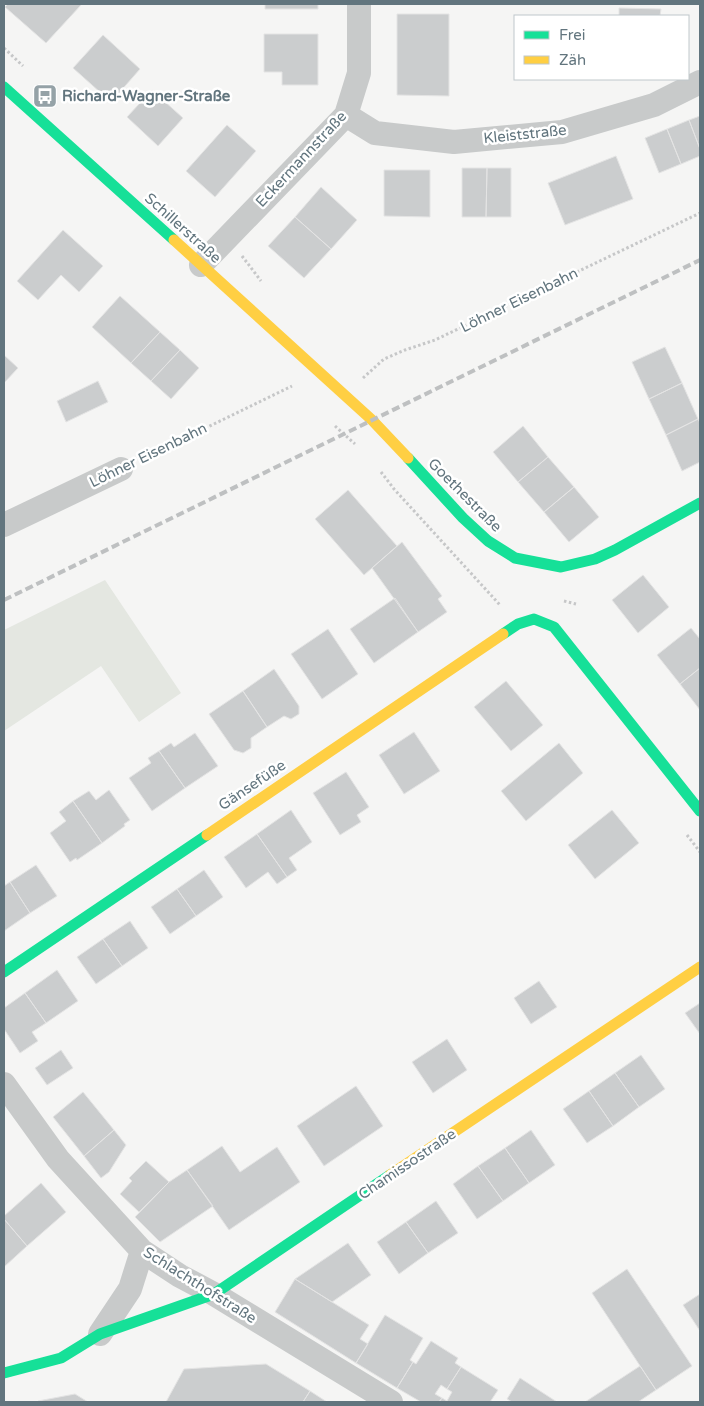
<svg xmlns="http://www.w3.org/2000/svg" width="704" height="1406" font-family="'Varela Round',sans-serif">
  <rect width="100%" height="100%" fill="#f5f5f4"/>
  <path fill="#e4e7e1" d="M105 580 181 693 139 722 101 666 4 731V630Z"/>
  <path fill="#cbcdce" stroke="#e4e4e4" d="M8 4H79L81 5 46 43 5 7Z
    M265 4H318V9H265Z
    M619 8 661 9 660 16H619Z
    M397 14H449V96L397 95Z
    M264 34H318V85H282V72H264Z
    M103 35 140 69 111 102 73 68Z
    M152 90 183 118 158 146 127 117Z
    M700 116V149L689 120Z
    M689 120 700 149V156L681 164 667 129Z
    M227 125 256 151 215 197 186 171Z
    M667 129 681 164 659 173 645 138Z
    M616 156 633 199 565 225 548 183Z
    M462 168H487L486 217H462Z
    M487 168H511V217H486Z
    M384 170H430V217L384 216Z
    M321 187 357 220 331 249 295 217Z
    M295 217 331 249 304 278 268 246Z
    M63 230 103 266 79 292 61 275 38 300 17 281Z
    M120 296 160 332 131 363 92 327Z
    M160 332 180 350 151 381 131 363Z
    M665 347 682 383 649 399 632 362Z
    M180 350 199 368 171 399 151 381Z
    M4 355 18 368 4 383Z
    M98 381 108 402 66 422 57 401Z
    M682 383 698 419 666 435 649 399Z
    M698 419 700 423V462L682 471 666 435Z
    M523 426 548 457 518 482 493 452Z
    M548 457 574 487 544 512 518 482Z
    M574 487 599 517 569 542 544 512Z
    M348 490 397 546 364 575 315 519Z
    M402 542 442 596 438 599 447 612 418 632 372 568Z
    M643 575 669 607 638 633 612 600Z
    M395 598 418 632 374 663 350 629Z
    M691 628 700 639V668L680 684 657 655Z
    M328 629 358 674 322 699 291 654Z
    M700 668V710L680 684Z
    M274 669 299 706V714L291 719 284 716 267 727 243 691Z
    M506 681 543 725 511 751 474 707Z
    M243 691 267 727 251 738V748L243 753 234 750 209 714Z
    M414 732 440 771 404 794 379 755Z
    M195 733 218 766 185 788 159 751 171 743 174 747Z
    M559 743 583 773 526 821 501 791Z
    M159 751 185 788 152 811 129 778 151 763 148 758Z
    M346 772 369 807 357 815 361 822 340 835 313 793Z
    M109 790 130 820 124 824 125 826 102 843 73 801 89 791 96 800Z
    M73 801 102 843 77 860 76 858 70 862 50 833 66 821 59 812Z
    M291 810 312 842 289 858 297 870 287 877 257 834Z
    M612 810 639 843 595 879 568 845Z
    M257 834 287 877 277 884 268 872 246 888 224 857Z
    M36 865 57 896 30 913 10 882Z
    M204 870 223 897 196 916 177 889Z
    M10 882 30 913 4 931V886Z
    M177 889 196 916 170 934 151 907Z
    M130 921 148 948 122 966 103 939Z
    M103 939 122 966 96 984 77 957Z
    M57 970 78 1001 46 1023 25 993Z
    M539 981 557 1007 531 1024 514 998Z
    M25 993 46 1023 32 1032 38 1041 20 1053 4 1029V1008Z
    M700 1003V1034L685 1013Z
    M447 1039 467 1070 433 1093 412 1062Z
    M61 1050 73 1068 47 1085 35 1068Z
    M641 1055 665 1089 639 1107 615 1073Z
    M615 1073 639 1107 613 1126 589 1091Z
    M356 1086 383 1126 324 1166 297 1126Z
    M589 1091 613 1126 587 1143 563 1109Z
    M83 1092 114 1130 84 1156 53 1117Z
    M114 1130 126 1145 109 1172 101 1178 84 1156Z
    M531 1130 555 1165 529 1183 505 1148Z
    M222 1146 240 1172 277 1147 300 1182 229 1230 187 1170Z
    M505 1148 529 1183 503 1201 478 1166Z
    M146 1161 169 1182 139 1212 120 1194 132 1181 129 1178Z
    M478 1166 503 1201 477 1219 453 1184Z
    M187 1170 213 1206 160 1242 135 1217 169 1182Z
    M41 1183 66 1212 27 1246 4 1219V1216Z
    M436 1201 458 1233 428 1253 406 1222Z
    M4 1219 27 1246 4 1267Z
    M406 1222 428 1253 399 1274 377 1242Z
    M348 1243 371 1275 332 1302 295 1279Z
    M627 1269 692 1366 656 1390 592 1293Z
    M295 1279 369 1325 360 1339 368 1344 356 1363 275 1312Z
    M700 1294V1331L683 1305Z
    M385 1315 423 1338 410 1360 413 1362 397 1388 356 1363Z
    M431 1341 458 1358 455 1363 461 1367 447 1389 441 1385 435 1394 442 1398 439 1402H421L397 1388 413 1362 416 1364Z
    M266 1364 310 1391 303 1402H166L184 1369Z
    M640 1366 656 1390 638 1402H585Z
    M461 1367 498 1390 490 1402H439L442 1398 447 1401 452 1392 447 1389Z
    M520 1378 557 1402H512L507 1399Z
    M310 1391 327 1402H303Z
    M75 1394 88 1402H38V1401Z"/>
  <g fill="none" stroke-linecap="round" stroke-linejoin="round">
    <path stroke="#c6c7c8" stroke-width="3" stroke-dasharray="2.5 2.5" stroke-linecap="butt" d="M4 48 23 66
      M242 256 261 281
      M363 378 384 359 405 350 435 340 700 213
      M335 426 355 444
      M142 459 292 386
      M381 472 394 489 500 605
      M564 601 576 604
      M687 835 700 852"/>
    <path stroke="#c8caca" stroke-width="24" d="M346 115 375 133 454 142 562 132 654 105 700 82
      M201 265 346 115 359 73V4
      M4 525 121 469
      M4 1084 58 1159 142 1251 180 1276 214 1294 391 1402
      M100 1334 130 1289 142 1251"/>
    <path stroke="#16e098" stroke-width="11" d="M4 87 174 240
      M408 458 463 518 488 541 515 558 561 567 595 559 615 550 700 503
      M503 634 518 624 534 619 554 627 700 811
      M4 972 207 835
      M4 1373 61 1358 100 1334 214 1294 390 1175"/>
    <path stroke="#ffcf43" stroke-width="11" d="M174 240 372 420 408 458
      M207 835 503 634
      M390 1175 700 967"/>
    <path stroke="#bec0c1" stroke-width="4" stroke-dasharray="8 4" stroke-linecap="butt" d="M4 600 700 260"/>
  </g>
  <defs>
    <symbol id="bus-square" viewBox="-11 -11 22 22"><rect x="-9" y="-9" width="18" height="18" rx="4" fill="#95a2a7" stroke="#fff"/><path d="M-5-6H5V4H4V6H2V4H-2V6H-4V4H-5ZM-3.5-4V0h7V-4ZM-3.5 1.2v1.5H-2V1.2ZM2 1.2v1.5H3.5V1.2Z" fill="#fff"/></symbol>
  </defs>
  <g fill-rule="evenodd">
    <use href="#bus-square" x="31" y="82" width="28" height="28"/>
  </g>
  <g text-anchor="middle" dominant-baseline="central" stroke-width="5" stroke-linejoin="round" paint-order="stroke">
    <g font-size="15" font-weight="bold" fill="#62757e" stroke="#fff" text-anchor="start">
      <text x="62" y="96">Richard-Wagner-Straße</text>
    </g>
    <g font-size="15" fill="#62757e" stroke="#fff">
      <text transform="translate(525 134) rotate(-6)">Kleiststraße</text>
      <text transform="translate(301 159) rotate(-47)">Eckermannstraße</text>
      <text transform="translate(183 228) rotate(42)">Schillerstraße</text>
      <text transform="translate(519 300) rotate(-26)">Löhner Eisenbahn</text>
      <text transform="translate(148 455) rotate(-26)">Löhner Eisenbahn</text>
      <text transform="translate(465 495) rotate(45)">Goethestraße</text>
      <text transform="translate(252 785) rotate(-34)">Gänsefüße</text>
      <text transform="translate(407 1164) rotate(-34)">Chamissostraße</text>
      <text transform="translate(200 1285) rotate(32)">Schlachthofstraße</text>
    </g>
  </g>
  <rect width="704" height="1406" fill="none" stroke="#62757e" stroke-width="10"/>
  <rect x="514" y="15" width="175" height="65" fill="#ffffff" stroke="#c0c8cb"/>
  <rect x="524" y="31" width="25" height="8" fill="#16e098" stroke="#c0c8cb"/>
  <text x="559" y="40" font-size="15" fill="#62757e">Frei</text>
  <rect x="524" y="56" width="25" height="8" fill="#ffcf43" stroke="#c0c8cb"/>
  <text x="559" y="65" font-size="15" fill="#62757e">Zäh</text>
</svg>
